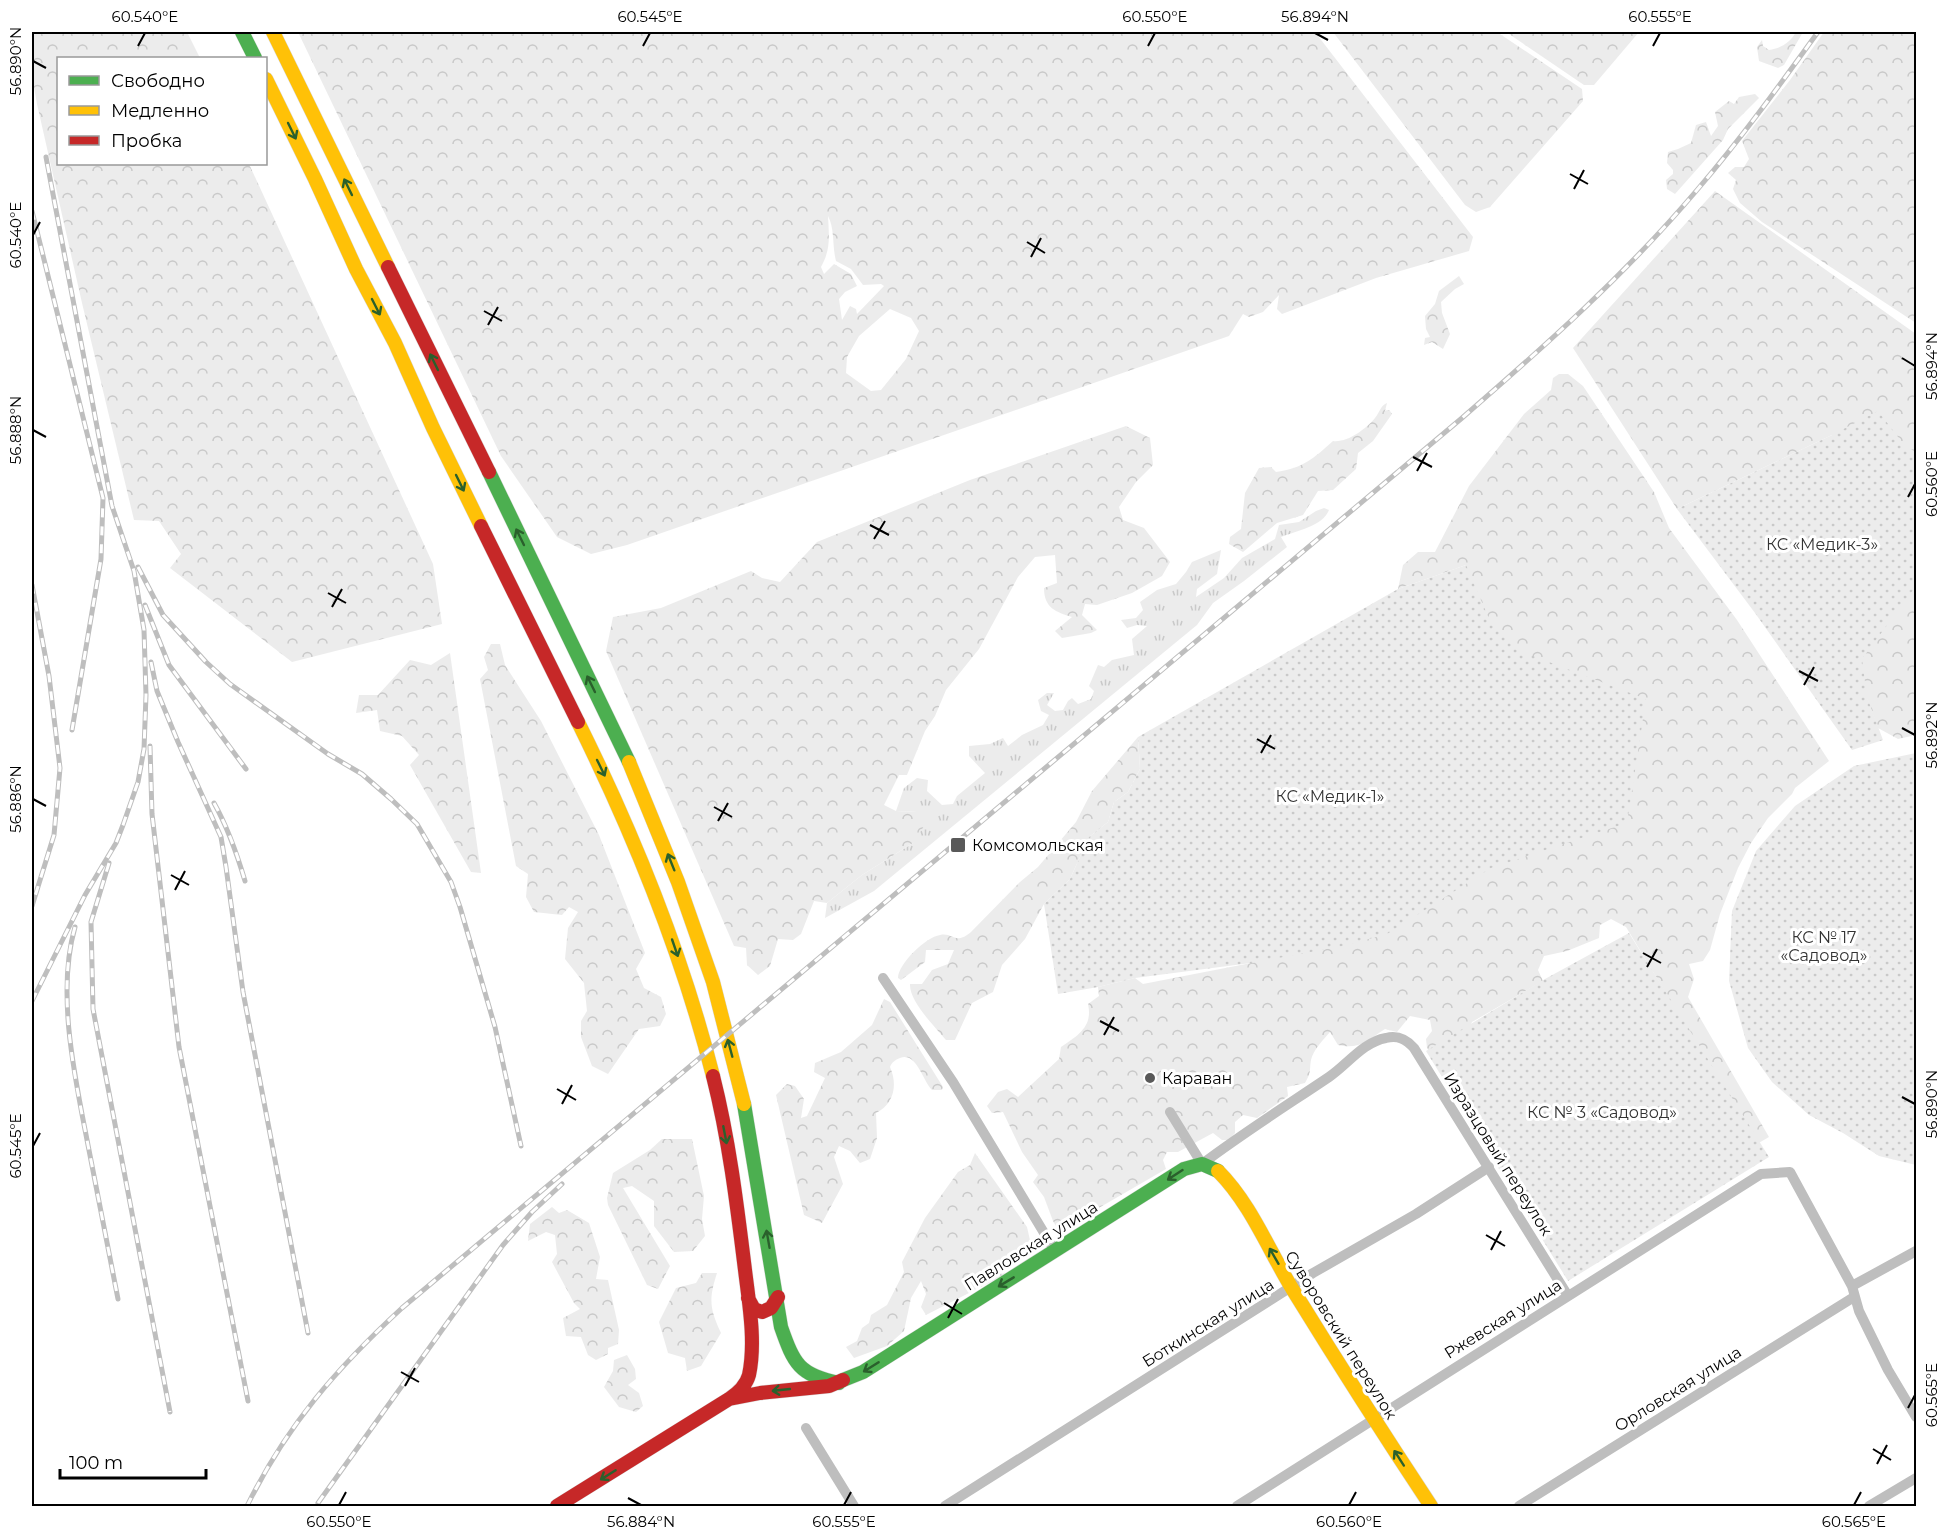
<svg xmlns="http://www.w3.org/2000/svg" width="1948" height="1538" viewBox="0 0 1948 1538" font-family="Montserrat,sans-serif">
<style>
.grass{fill:url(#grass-tufts)}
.forest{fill:url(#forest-crowns);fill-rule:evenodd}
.garden{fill:url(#garden-dots)}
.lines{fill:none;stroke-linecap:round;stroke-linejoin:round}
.fast-casing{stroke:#dbdbdb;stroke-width:15}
.slow-casing{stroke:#dbdbdb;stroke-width:15}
.jam-casing{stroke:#dbdbdb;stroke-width:15}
.street{stroke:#bebebe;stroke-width:10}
.fast{stroke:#4caf50;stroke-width:14}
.slow{stroke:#ffc107;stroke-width:14}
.jam{stroke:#c62828;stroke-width:14}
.rail-casing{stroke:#bebebe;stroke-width:5}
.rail{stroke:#fff;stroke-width:3;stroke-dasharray:9;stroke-linecap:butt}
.oneway{stroke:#2a602c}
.ticks{fill:none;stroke:#000;stroke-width:2}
.poi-dot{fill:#595959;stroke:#fff;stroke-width:2}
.labels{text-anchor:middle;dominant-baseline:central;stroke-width:6;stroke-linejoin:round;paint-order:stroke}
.park-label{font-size:16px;fill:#333;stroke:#fff}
.poi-label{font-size:16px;fill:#000;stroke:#fff;text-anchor:start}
.street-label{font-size:16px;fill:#000;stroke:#fff}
.neatline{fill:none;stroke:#000;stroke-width:2}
.ticks-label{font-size:15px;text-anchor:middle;fill:#000}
</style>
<defs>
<pattern id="grass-tufts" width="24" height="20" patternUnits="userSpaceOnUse" patternTransform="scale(1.5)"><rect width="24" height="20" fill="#ececec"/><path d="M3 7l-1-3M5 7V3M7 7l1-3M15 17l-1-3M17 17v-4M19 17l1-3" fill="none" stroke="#c9c9c9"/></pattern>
<pattern id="forest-crowns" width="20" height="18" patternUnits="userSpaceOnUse" patternTransform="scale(1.5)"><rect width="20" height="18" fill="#ececec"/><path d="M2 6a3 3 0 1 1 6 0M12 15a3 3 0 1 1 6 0" fill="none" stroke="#c9c9c9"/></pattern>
<pattern id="garden-dots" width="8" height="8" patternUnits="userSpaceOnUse" patternTransform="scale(1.5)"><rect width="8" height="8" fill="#ececec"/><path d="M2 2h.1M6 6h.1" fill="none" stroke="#c9c9c9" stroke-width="1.8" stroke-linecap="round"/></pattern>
</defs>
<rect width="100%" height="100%" fill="#fff"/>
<path class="grass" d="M1324,508L1329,510C1323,526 1296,531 1281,537L1287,547L1244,581L1213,603L1197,625L874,891L825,918L827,903L862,875L913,843L917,812L896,811L904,788L917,778L928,780L927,791L942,805L953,804L957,796L985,773L969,756V746L990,744L1003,738L1008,746L1022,735L1043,725L1049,715L1041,711L1038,700L1047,693H1054L1047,705L1055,711L1063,710L1068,701L1072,698L1078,704L1091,699L1094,691L1089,686L1098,665L1104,667L1112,660L1134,655L1132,639L1147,626L1137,625L1127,628L1121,620L1136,618L1143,610L1140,602L1157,590L1176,584L1186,572L1192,562L1221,550L1217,574L1197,589L1196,597L1224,578L1242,558L1275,539L1279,525L1299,522L1316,511Z"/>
<path class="forest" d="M32,32H187L200,58H58V164H249L433,564L442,624L292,662L170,568L181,554L159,521L134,520L82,303L37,104L32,76Z
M298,32H1315L1473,237L1469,251L1376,278L1282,314L1277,309L1279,295L1263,312L1249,317L1243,314L1229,336L627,545L591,554L557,537L501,456ZM828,216C835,229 832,246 836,261L851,269L863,285L881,284L884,286L857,314L856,309L850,306L842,320L839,299L845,292L857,286L851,274L834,264L824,274L821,267C831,249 829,236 828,216ZM890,309L911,318L919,331L906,359L881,390L871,391L846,373L847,357L859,336Z
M1333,32H1497L1582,89L1583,101L1490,207L1476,212L1465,205Z
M1506,32H1639L1594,85H1584Z
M1796,32H1803L1784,65L1778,68L1759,61L1757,47L1762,40L1763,46L1769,50C1781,48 1790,43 1796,32Z
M1824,32H1916V323L1762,222L1740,203L1733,189L1736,180L1728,173L1735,167H1744L1749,159L1742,141L1790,80Z
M1755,94L1759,98L1728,129L1723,140L1675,194L1667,189L1666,180L1673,174V170L1667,163L1668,152L1678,149L1691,143L1696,125L1706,122L1711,136L1718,126L1715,112L1729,101L1734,104L1739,97Z
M1715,191L1916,334V452L1832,435L1677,509L1573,348Z
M1459,276L1464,284L1455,289L1441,302L1442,313L1450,334L1443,349L1432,342L1424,345L1425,338L1430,337L1426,329L1425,316L1435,304L1439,291Z
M1559,374H1568L1583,386L1654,492L1669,528L1737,620L1829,761L1795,788L1792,794L1768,818L1751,843L1738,868L1720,914L1710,950L1703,961L1689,964L1694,979L1688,997L1769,1137L1757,1144L1626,927L1611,919L1600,925L1599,938L1567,951L1544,956L1538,970L1543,981L1472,1022L1447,1080L1427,1048L1426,1039L1432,1031L1430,1020L1410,1016L1397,1032L1385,1029C1368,1040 1359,1050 1338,1045L1330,1032C1324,1039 1313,1050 1311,1060C1309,1072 1312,1071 1305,1083L1287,1087L1288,1096L1257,1118L1243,1115L1235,1122V1133L1229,1140H1222L1213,1133L1178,1152H1167L1163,1160L1166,1169L1059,1231L1053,1221L1044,1197L1033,1182L1038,1175L1022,1152L1003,1112L992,1113L987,1106L998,1092L1007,1089L1018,1097L1059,1059L1061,1047C1079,1035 1093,1026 1088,1004L1099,996L1098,987L1135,978L1143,984L1251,963L1371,927L1466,565L1398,589L1403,565L1418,552H1435L1469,486L1524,414L1551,390L1553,378Z
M1387,403L1385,411L1389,410L1392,414L1373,441L1358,453L1356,469L1333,490L1318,491L1303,515L1277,523L1243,552L1229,544L1230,537L1241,529L1245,493L1259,468L1271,467L1276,472C1303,468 1313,459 1333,441C1347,443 1366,429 1375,418C1380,412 1380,406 1387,403Z
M1126,426L1150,438L1153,465L1136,482L1119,507L1123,520L1144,528L1170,562L1162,576L1132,593L1097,605L1085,604L1082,615L1097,630L1091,633L1062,638L1055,631L1072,617C1056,612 1044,608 1044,588L1057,583L1055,555L1035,557L1018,577L979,649L946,690L935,716L925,731L907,775H899L884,805L896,811L917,812L926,823L913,843L862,875L827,903L814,901L801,934L793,940L778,939L770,966L758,975L747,965L746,948L734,946L606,651L613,617L661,608L751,571L762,578L780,582L817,542L970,480Z
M1916,578V735L1898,739L1878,728L1839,623Z
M491,644H500L505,665L541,721L599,835L645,953L636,969L644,988L661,997L666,1014L660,1026L639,1029L608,1074L592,1066L581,1037V1021L587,1011L584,983L565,959L568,928L578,912L569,907L562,915L534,912L526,897L528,874L516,866L480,679L488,670L484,657Z
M450,653L481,873L471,872L410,765L419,755L402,736L380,731L377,710L356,713L359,695H378L410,660L431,665Z
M1138,737L1140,769L1128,792L1114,802L1108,822L1089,837L1070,879L1044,904L1025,939L1002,965L993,992L972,1003L955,1040H946C935,1027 909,1001 910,984H922L932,970L948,964L954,950H926L925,962L901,980L898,978C898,964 926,937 940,935C954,932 954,946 971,932L1020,882L1038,867L1076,822L1092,791Z
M884,999L890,1002L943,1087L942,1090H932C923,1081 916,1051 900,1058C895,1060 892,1062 890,1067C898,1085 894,1104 876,1113L877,1138L870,1159L860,1163L850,1151L839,1146L834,1157L843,1184L822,1223L804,1215L776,1095L787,1084L795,1086L804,1099L801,1118L807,1116L825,1078L814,1072L815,1063L841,1052L872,1025Z
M662,1139H692L704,1196L702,1219L705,1236L693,1251L674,1252L654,1226V1201L632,1186L623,1188L670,1266L658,1289L647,1285L608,1205L607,1198L613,1173L650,1150Z
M975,1153L1027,1227L1032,1249L1010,1257L1004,1275L926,1315L921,1307L926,1294L921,1281L911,1298L904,1331L887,1346L854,1358L846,1347L857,1341L862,1328L869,1323L871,1315L887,1305L904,1272L902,1262L925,1218L958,1172L970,1165Z
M552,1207L559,1213L567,1210L589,1223L600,1257L596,1279L608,1280L619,1330L618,1344L608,1348V1354L596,1360L588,1355L581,1337L566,1336L563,1318L580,1309L574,1303L552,1262L557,1254L555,1235L546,1232L528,1241L530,1224Z
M702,1273H717C709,1298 709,1308 721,1333L701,1366L687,1371L685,1358L668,1353L659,1322L676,1288L696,1283Z
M627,1355L635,1369L636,1379L628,1385L639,1393L643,1406L636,1412L619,1407L604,1387L613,1371L614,1360Z"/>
<path class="garden" d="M1878,411L1905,446L1916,452V586L1862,659L1867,697L1883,740L1852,750L1755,613L1677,509L1832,435Z
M1466,565L1490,621L1520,651L1646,699L1627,823L1491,868L1387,934L1343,946L1251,963L1135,978L1098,987L1058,994L1044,904L1070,879L1089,837L1108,822L1114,802L1128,792L1140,769L1138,737L1398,589Z
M1916,753V1165L1879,1156L1843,1133L1809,1115L1772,1082L1748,1048L1729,981L1732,911L1756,851L1795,806L1854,766Z
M1629,933L1769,1157L1568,1281L1426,1051L1545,979Z"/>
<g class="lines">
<g class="fast-casing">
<path id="fast" d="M242,32L255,58
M489,472L629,762
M744,1104L781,1327C794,1364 799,1375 839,1383
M843,1380L863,1372L1184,1169L1202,1164L1218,1171"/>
</g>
<g class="slow-casing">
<path id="slow" d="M273,32L388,267
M266,79L315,179L356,269L395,343L433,428L481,526
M578,722C634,835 682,953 713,1076
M629,762L678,882L713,982L744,1104
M1218,1171C1251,1204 1269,1251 1293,1290C1338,1363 1384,1435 1431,1506"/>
</g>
<g class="jam-casing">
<path id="jam" d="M388,267L489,472
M481,526L578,722
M713,1076C729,1139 737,1205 745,1270C749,1303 756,1342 749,1375C746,1386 738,1393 729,1399
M748,1298L754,1309L762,1312L771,1308L778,1297
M557,1506L729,1399L760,1393L829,1386L843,1380"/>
</g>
<path class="street" d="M883,978L953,1082L1055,1251
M1170,1112L1202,1164C1243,1133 1286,1106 1329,1077C1347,1065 1363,1042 1386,1038C1398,1035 1406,1039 1414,1048L1568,1296
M1852,1286L1916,1251
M806,1428L854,1506
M945,1506L1313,1273L1416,1214L1489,1167
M1237,1506L1761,1174L1790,1172L1852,1286L1859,1311L1888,1370L1916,1417
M1519,1506L1854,1297
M1869,1506L1916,1478"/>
<use href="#fast" class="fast"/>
<use href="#slow" class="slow"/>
<use href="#jam" class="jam"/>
<g class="rail-casing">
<path id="rail" d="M32,211L103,498L101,559L72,730
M138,567L163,615L206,662L230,684L328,754L362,774L391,799L417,824L451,882L460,907L495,1027L521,1146
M32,585L49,676L60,768L54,835L32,906
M145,605L169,665L246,769
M151,662L157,691L178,742L221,837L226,867L243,992L308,1333
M150,746L152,814L179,1047L248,1401
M214,803C228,828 237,854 245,881
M109,863L91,922L93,1009L170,1412
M75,927C56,993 75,1078 88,1145C98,1196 108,1248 118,1299
M32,1001L85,895L116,843L123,825L138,782L144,749L146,695L144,630L134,571L112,506L46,157
M318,1503L503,1245L532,1212L562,1184
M247,1506C287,1425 336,1369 402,1308L1462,418C1545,346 1626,274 1697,190C1740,140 1779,86 1818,32"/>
</g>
<use href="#rail" class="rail"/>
</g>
<defs><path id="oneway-shaft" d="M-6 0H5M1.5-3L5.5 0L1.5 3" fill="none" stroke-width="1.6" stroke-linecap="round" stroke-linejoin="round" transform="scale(1.5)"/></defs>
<g class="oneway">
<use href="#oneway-shaft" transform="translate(292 131) rotate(64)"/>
<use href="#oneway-shaft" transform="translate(348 187) rotate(-116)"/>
<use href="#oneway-shaft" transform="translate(376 307) rotate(63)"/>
<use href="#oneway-shaft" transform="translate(434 362) rotate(-116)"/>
<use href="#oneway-shaft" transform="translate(460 483) rotate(64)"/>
<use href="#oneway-shaft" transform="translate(520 537) rotate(-116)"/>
<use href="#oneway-shaft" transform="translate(591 684) rotate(-116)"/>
<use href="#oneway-shaft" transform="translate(601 768) rotate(64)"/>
<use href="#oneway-shaft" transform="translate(671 862) rotate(-112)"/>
<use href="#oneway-shaft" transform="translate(675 948) rotate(71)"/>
<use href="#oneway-shaft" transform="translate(730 1048) rotate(-105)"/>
<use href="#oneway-shaft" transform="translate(725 1135) rotate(79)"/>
<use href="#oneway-shaft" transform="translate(1175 1175) rotate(147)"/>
<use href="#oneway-shaft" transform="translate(768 1239) rotate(-100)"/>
<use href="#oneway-shaft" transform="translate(1274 1256) rotate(-120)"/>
<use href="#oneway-shaft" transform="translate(1006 1282) rotate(149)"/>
<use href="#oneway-shaft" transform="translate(871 1367) rotate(148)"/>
<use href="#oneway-shaft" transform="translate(781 1390) rotate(174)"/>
<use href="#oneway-shaft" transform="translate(1399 1458) rotate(-123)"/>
<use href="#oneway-shaft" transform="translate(608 1475) rotate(148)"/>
</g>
<path class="ticks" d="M1315,33L1328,40M138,46L145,33M643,46L650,33M1148,46L1155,33M1653,46L1660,33M33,61L46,68M1570,174L1588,184M1574,189L1584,170M33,235L40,222M1027,242L1045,253M1031,257L1041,238M484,311L502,321M488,325L498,307M1902,358L1915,366M33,430L46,437M1413,457L1432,467M1417,471L1427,453M1908,497L1915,484M870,525L889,535M874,539L885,521M328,593L346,603M332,607L342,589M1799,671L1818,681M1804,685L1814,667M1902,728L1915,735M1257,739L1275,749M1261,753L1271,735M33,799L46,806M714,807L732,817M718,821L728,803M171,875L189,885M175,890L185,871M1643,953L1661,963M1647,967L1657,949M1100,1021L1119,1031M1104,1035L1114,1017M557,1089L576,1100M1902,1097L1915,1104M562,1104L572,1085M33,1146L40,1133M1486,1235L1505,1246M1491,1250L1501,1231M944,1303L962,1314M948,1318L958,1299M401,1372L419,1382M405,1386L415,1368M1908,1408L1915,1395M1873,1449L1891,1460M1877,1464L1887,1445M628,1498L641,1505M339,1505L346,1492M844,1505L851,1492M1349,1505L1356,1492M1854,1505L1861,1492"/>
<g class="poi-dot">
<rect x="950" y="837" width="16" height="16" rx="3"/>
<circle cx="1150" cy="1078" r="6"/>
</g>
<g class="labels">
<g class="park-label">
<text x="1822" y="544">КС «Медик-3»</text>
<text x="1330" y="796">КС «Медик-1»</text>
<text x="1824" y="937">КС № 17<tspan x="1824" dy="18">«Садовод»</tspan></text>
<text x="1602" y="1112">КС № 3 «Садовод»</text>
</g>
<g class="poi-label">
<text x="972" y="845">Комсомольская</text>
<text x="1162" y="1078">Караван</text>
</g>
<g class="street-label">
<text transform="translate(1498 1154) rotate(58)">Изразцовый переулок</text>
<text transform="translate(1031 1246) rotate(-32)">Павловская улица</text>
<text transform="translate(1503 1319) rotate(-32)">Ржевская улица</text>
<text transform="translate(1208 1323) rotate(-32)">Боткинская улица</text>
<text transform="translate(1341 1335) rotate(58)">Суворовский переулок</text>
<text transform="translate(1678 1389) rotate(-32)">Орловская улица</text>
</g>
</g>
<rect width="1948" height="1538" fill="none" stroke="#ffffff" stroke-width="66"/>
<rect x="57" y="57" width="210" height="108" fill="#ffffff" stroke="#999999" stroke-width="1.5"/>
<rect x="69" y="76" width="30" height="9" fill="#4caf50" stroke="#999999" stroke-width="1.5"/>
<text x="111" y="87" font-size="18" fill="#000000">Свободно</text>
<rect x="69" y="106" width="30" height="9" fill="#ffc107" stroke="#999999" stroke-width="1.5"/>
<text x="111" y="117" font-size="18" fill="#000000">Медленно</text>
<rect x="69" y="136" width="30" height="9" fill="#c62828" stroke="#999999" stroke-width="1.5"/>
<text x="111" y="147" font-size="18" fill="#000000">Пробка</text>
<path d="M60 1469v9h146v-9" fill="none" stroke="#000000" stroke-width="3"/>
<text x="69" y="1469" font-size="18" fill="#000000" stroke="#ffffff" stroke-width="4.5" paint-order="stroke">100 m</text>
<rect x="33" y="33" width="1882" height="1472" class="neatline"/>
<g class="ticks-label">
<text x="145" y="22">60.540°E</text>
<text x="650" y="22">60.545°E</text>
<text x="1155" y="22">60.550°E</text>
<text x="1315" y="22">56.894°N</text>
<text x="1660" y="22">60.555°E</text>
<text transform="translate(16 61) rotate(-90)" y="5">56.890°N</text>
<text transform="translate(16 235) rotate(-90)" y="5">60.540°E</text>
<text transform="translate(1932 366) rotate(-90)" y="5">56.894°N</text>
<text transform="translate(16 430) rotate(-90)" y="5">56.888°N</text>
<text transform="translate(1932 484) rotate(-90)" y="5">60.560°E</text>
<text transform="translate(1932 735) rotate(-90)" y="5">56.892°N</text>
<text transform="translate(16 799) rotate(-90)" y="5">56.886°N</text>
<text transform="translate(1932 1104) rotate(-90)" y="5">56.890°N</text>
<text transform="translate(16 1146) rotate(-90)" y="5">60.545°E</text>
<text transform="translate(1932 1395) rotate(-90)" y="5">60.565°E</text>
<text x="339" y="1527">60.550°E</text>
<text x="641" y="1527">56.884°N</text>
<text x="844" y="1527">60.555°E</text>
<text x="1349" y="1527">60.560°E</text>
<text x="1854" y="1527">60.565°E</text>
</g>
</svg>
